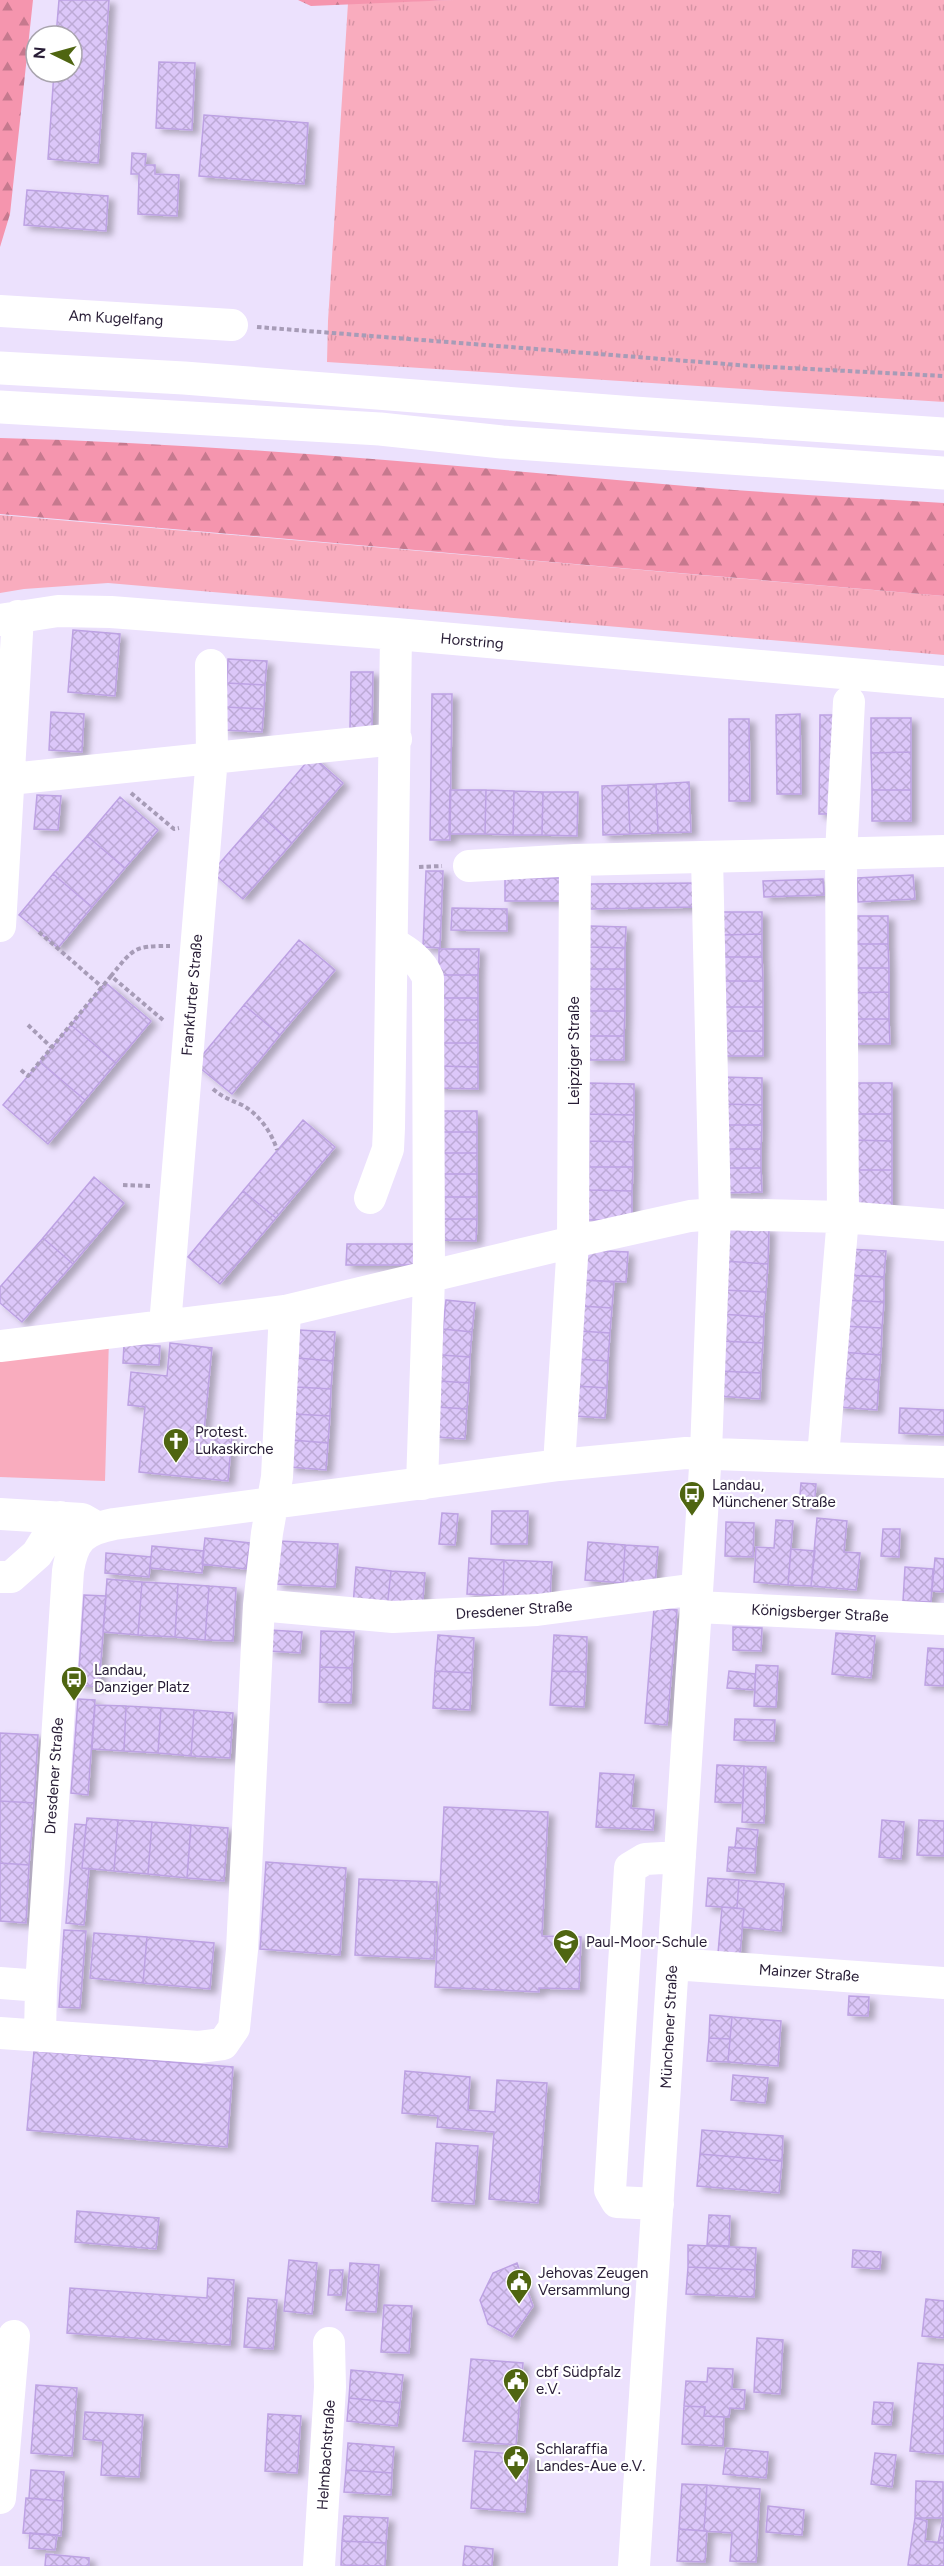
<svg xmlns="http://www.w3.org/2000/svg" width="944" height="2566" viewBox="0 0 944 2566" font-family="Figtree,sans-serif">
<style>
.grass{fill:url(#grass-tufts)}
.forest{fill:url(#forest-firs)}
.green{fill:#f9acbe}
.building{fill:url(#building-cross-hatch);stroke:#bda2e3;stroke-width:1.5;filter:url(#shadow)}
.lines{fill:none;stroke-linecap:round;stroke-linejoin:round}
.path{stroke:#a79cb7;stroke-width:4;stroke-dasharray:4.5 3;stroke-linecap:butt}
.minor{stroke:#fff;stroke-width:32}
.highway{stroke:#fff;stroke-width:33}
.labels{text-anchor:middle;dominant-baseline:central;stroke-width:4.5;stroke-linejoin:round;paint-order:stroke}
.street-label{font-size:15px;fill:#271c35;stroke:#fff}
.poi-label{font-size:15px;fill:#271c35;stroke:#fff;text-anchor:start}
</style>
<defs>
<pattern id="grass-tufts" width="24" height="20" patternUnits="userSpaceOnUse" patternTransform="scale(1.5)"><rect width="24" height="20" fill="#f9acbe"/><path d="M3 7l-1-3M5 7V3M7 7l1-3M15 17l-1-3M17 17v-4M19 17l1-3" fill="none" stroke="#d593a4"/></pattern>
<pattern id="forest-firs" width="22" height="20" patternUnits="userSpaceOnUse" patternTransform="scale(1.5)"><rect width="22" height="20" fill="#f595ae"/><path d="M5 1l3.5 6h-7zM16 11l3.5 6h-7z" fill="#c6798e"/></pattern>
<pattern id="building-cross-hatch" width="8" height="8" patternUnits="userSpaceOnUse" patternTransform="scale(1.5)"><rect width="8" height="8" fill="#dcc7f9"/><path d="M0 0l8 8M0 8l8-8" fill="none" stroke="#bdaad6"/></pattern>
<filter id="shadow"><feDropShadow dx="6" dy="4" stdDeviation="3" flood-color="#0004"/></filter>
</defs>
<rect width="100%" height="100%" fill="#ece1fd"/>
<path class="grass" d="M453,0H944V402L327,362L328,321L348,3Z
M0,515L944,596V655L108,583L24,589L0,593Z"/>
<path class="forest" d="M0,0H33L10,214L0,247Z
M298,0H453L311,6Z
M0,438C233,444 465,467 697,487C779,494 862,498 944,503V596L0,514Z"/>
<path class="green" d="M109,1338L105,1481L0,1477V1354Z"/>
<path class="building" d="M59,0H109L98,163L48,159L54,72H72V36H56Z
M159,62L195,63L192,130L156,128Z
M204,115L308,123L304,184L199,176Z
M132,153L146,154L145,165H155V174L179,175L177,216L138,214L139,174H131Z
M27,190L108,196L106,231L24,225Z
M73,630L120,634L115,696L68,692Z
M228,659L267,661L265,685L227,683Z
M351,672H373L372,728H350Z
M227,683L265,685L264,709L225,707Z
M432,694H452L450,840H430Z
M225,707L264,709L262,732L224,730Z
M51,712L84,714L82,752L49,750Z
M800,714L801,794H777L776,715Z
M820,715H839L838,814H819Z
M871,718H911V752L871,753Z
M729,719H749L750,801H729Z
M911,752V790H872L871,753Z
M312,756L343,783L292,843L261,816Z
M689,782L691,832L658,833L656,784Z
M656,784L658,833L630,834L628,785Z
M628,785L630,834L603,835L602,786Z
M450,790H486L485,834H449Z
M486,790L514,791L513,835L485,834Z
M872,790H911V821H872Z
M514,791L543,792L542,835H513Z
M543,792H578L577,836L542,835Z
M37,795L61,796L58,830L34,829Z
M120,797L158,830L125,868L87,836Z
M261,816L292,843L243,899L212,872Z
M87,836L125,868L92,907L53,874Z
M426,871H443L440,948L423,947Z
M53,874L92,907L58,948L19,915Z
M913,875L915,899L858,902L857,878Z
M505,878H562L561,901H505Z
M823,879L824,895L764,897L763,881Z
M697,883V907L590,909V884Z
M452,908L507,909V931L451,930Z
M721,912H762V934L721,935Z
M850,916H888V944H850Z
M590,926L626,927L625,948L589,947Z
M762,934V957H721V935Z
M299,940L335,970L280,1035L244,1005Z
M850,944H888L889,968H851Z
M589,947L625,948V969H589Z
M439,949H479L478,975H439Z
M721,957H762L763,981H721Z
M851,968H889V992L851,993Z
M589,969H625V989H588Z
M439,975H478V998H438Z
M721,981H763V1007H721Z
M106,983L151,1021L116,1063L71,1025Z
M588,989H625V1011H588Z
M889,992V1019H851V993Z
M438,998H478V1020H438Z
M244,1005L280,1035L232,1094L195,1064Z
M721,1007H763V1031H721Z
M588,1011H625L624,1036H588Z
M851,1019H889L890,1044H850Z
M438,1020H478V1043H438Z
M71,1025L116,1063L85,1100L40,1062Z
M721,1031H763V1056H721Z
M588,1036H624V1060H588Z
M438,1043H478V1067L437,1066Z
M40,1062L85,1100L48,1144L3,1105Z
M437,1066L478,1067V1089L437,1088Z
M722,1077L762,1078V1105L722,1104Z
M589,1083L634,1084V1115L589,1114Z
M851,1083H892V1114H851Z
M722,1104L762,1105V1125H722Z
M442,1111H477V1132H441Z
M589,1114L634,1115L633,1142L589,1141Z
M851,1114H892V1141L850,1140Z
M303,1120L335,1147L276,1218L243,1191Z
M722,1125H762L761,1149H722Z
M441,1132H477V1153H441Z
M850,1140L892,1141V1170H851Z
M589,1141L633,1142V1167H589Z
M722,1149H761V1168H722Z
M441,1153H477V1174H440Z
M589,1167H633L632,1191L588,1190Z
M722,1168H761L762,1192L722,1193Z
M851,1170H892V1206H850Z
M440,1174H477V1197H440Z
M94,1177L124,1203L73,1264L43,1238Z
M588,1190L632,1191V1220H587Z
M243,1191L276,1218L220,1284L188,1257Z
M440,1197H477V1219H440Z
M440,1219H477L476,1241L439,1240Z
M726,1226L769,1229L768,1264L724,1261Z
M43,1238L73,1264L22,1322L0,1303V1287Z
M347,1244H419V1265H346Z
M847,1249L886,1251L884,1277L846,1275Z
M584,1250L628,1252L626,1282L583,1280Z
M724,1261L768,1264L766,1292L723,1290Z
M846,1275L884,1277V1302L844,1300Z
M583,1280L614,1282L612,1308L581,1306Z
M723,1290L766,1292L764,1317L721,1314Z
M446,1300L475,1303L472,1332L443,1329Z
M844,1300L884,1302L882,1328L842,1326Z
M581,1306L612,1308L610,1333L579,1331Z
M721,1314L764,1317L763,1343L720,1341Z
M842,1326L882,1328L881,1355L840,1352Z
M443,1329L472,1332L470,1357L441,1355Z
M299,1330L335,1332L333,1361L297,1358Z
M579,1331L610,1333L608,1361L577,1359Z
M720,1341L763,1343L761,1373L719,1371Z
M170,1343L212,1348L204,1432L232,1435L228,1481L139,1472L145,1407L128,1405L131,1372L167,1376Z
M124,1344L160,1346L159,1365L123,1363Z
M840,1352L881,1355L879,1380L838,1378Z
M441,1355L470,1357L469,1383L439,1381Z
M297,1358L333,1361L331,1389L296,1387Z
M577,1359L608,1361L607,1388L576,1386Z
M719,1371L761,1373L760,1399L717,1396Z
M838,1378L879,1380L877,1410L837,1407Z
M439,1381L469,1383L467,1409L437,1407Z
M576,1386L607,1388L605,1418L574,1416Z
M296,1387L331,1389L330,1416L294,1414Z
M437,1407L467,1409L465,1439L435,1437Z
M900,1408L944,1410V1435L899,1433Z
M294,1414L330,1416L328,1443L292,1440Z
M292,1440L328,1443L326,1470L289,1467Z
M801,1483L816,1484L814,1509L799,1507Z
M492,1511H528L527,1544H491Z
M442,1513L458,1514L455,1545L439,1544Z
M817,1518L847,1521L844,1552L860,1553L856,1590L811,1586Z
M776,1520L793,1521L788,1585L754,1582L756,1547L774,1548Z
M726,1522L754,1523L753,1557L725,1556Z
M883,1529H900L899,1557L881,1556Z
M205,1538L250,1543L246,1569L202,1564Z
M279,1541L338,1544L335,1587L277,1584Z
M588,1542L625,1545L623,1583L585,1580Z
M625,1545L658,1547L655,1586L623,1583Z
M152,1546L204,1551L202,1573L150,1568Z
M791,1549L815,1551L811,1586L788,1585Z
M106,1553L151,1557L149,1577L105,1573Z
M469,1558L504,1560L503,1596L467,1594Z
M935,1558L944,1559V1592L932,1591Z
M504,1560L552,1562L550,1598L503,1596Z
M356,1567L391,1571L387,1608L353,1606Z
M905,1567L933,1569L931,1602L903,1601Z
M391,1571L425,1573L422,1611L387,1608Z
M107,1579L142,1582L138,1635L103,1632Z
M142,1582L178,1584L175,1637L138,1635Z
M178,1584L209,1586L205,1640L175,1637Z
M209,1586L236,1588L233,1641L205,1640Z
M84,1595L106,1596L99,1687L78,1685Z
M654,1608L677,1610L667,1725L645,1723Z
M733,1627L762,1628L761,1651L733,1650Z
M270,1630L302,1632L300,1653L269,1651Z
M321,1631L354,1632L352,1668L320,1667Z
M836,1633L875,1636L871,1678L832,1674Z
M438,1635L474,1638L472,1673L435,1671Z
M554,1635L587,1637L586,1672L552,1671Z
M928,1648L944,1649V1686L925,1685Z
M756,1665L778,1666L776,1707L754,1706Z
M320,1667L352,1668L351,1703L319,1702Z
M435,1671L472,1673L470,1710L433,1708Z
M552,1671L586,1672L584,1707L550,1705Z
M729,1671L755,1674V1690L727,1688Z
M78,1699L95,1700L88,1795L71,1793Z
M95,1705L126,1706L124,1751L92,1749Z
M126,1706L161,1708L158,1753L124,1751Z
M161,1708L194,1710L191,1756L158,1753Z
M194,1710L233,1713L230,1758L191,1756Z
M735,1719L775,1720L774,1741L734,1740Z
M0,1733L38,1735L34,1803L0,1801Z
M717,1765L744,1766L743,1803L715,1802Z
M744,1766L766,1767L764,1823L742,1822Z
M600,1773L634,1775L631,1808L654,1810L653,1830L596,1827Z
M0,1801L34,1803L29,1865L0,1863Z
M444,1807L548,1812L542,1936L581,1937L579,1989L539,1988V1992L435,1987Z
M87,1818L118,1820L114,1871L82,1868Z
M118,1820L152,1822L148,1874L114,1871Z
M882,1820L904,1822L901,1859L879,1857Z
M919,1820L944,1821V1856L917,1855Z
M152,1822L191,1825L187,1878L148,1874Z
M75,1824L86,1825L82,1868L89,1869L84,1925L66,1923Z
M191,1825L228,1828L224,1881L187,1878Z
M737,1828L758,1830L756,1849L735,1848Z
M729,1847L756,1849L755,1873L727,1871Z
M266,1862L346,1868L340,1955L260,1949Z
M0,1863L29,1865L26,1923L0,1921Z
M708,1878L739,1880L737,1908L706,1906Z
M359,1879L437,1882L434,1959L355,1955Z
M739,1880L784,1884L781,1931L742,1927L744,1909L737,1908Z
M722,1907L744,1909L740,1955L718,1953Z
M64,1930L86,1931L80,2008L59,2007Z
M94,1933L147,1937L143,1983L90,1978Z
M147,1937L214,1943L210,1989L143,1983Z
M849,1996L869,1997L868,2016L848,2015Z
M710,2015L732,2017L730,2039L709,2038Z
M732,2017L781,2021L778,2066L728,2062Z
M709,2038L730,2039L728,2062L707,2061Z
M34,2051L233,2067L227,2147L27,2130Z
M405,2071L470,2077L468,2110L495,2112L497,2080L547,2083L538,2203L489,2199L494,2132L437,2127L438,2116L402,2113Z
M733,2075L768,2078L765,2103L731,2100Z
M702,2130L783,2136L782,2161L700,2154Z
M436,2143L478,2146L474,2204L432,2201Z
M700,2154L782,2161L779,2193L697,2186Z
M77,2211L159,2218L156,2249L75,2242Z
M709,2215L730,2216L729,2246L707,2245Z
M688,2245L756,2248L755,2270L688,2267Z
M853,2250L881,2252L880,2269L852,2267Z
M289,2260L317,2263L312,2314L284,2311Z
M350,2263L379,2265L376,2312L346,2310Z
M517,2263L533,2306L512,2337L488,2324L480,2300L493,2273Z
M688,2267L755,2270L754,2297L686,2294Z
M330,2270H343L341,2295H328Z
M208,2278L234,2280L230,2345L67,2333L70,2288L207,2298Z
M248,2298L277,2300L273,2349L244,2347Z
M926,2299L944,2301V2338L922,2336Z
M384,2305L412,2306L409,2353L381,2352Z
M757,2338L783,2340L780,2394L754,2392Z
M471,2359L523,2363L516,2445L463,2441Z
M918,2363L944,2365V2454L910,2451Z
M708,2368L733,2369L732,2389L745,2390L744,2409L730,2408L729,2417H724L704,2416L705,2407L684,2406L686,2381L707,2382Z
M351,2370L403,2375L400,2403L349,2398Z
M36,2385L77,2388L72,2456L31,2453Z
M349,2398L400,2403L397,2426L347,2421Z
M874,2402L893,2403L891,2425L872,2424Z
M684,2406L705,2407L704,2416L724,2417L723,2446L682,2444Z
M85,2412L143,2415L139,2477L101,2475L103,2441L83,2439Z
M268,2414L301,2416L297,2473L265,2471Z
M348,2443L394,2447L392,2473L346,2470Z
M726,2448L768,2452L766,2478L723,2474Z
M475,2451L529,2455L525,2512L471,2508Z
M875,2453L896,2455L892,2487L871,2484Z
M31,2470L64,2472L62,2501L29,2498Z
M346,2470L392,2473L391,2495L344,2492Z
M916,2481L943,2482V2518H915Z
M682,2484L707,2485L704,2531L679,2529Z
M707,2485L760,2489L756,2562L730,2561L732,2533L704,2531Z
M26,2498L63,2501L61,2536L23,2533Z
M768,2506L804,2510L802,2535L766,2532Z
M344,2516L388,2518L386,2543L342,2541Z
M915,2518L927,2521L925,2541L944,2543V2566L908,2565Z
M943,2518H944V2543H938Z
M679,2529L707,2531L705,2562L677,2561Z
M30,2533L57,2535L55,2550L29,2548Z
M342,2541L386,2543L385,2566L341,2565Z
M465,2546L493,2549L492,2566H463Z
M46,2554L89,2558V2566H45Z"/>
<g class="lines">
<path class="path" d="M257,327L751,366L944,376
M131,793L174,829L179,828
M419,867L442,866
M39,932L102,987
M163,1020L111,976C134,948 133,946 170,946
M28,1025L51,1047
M21,1070L28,1076L111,976
M213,1089C222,1097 231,1100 242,1105C259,1114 272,1133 277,1150
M123,1185L151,1186"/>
<path class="minor" d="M0,311L232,325
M0,620L58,611L111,612L396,634L944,682
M0,780L396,739
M469,866L575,860L944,851
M0,926L18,616
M392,943C408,952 421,961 428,978L429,1278L422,1484
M370,1198L388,1149L389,1128L396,634
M165,1325L212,757L211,665
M0,1346L285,1311L573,1242L690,1216L715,1214L843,1217L944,1225
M823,1457L843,1217L841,853L849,702
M559,1465L573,1242L575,860
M0,1514L82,1519L96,1527
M0,1577H11L37,1554L60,1517
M259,1605L393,1617L537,1610L697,1589
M697,1607L944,1619
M673,1964L944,1983
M0,1983L41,1986
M0,2033L199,2047L223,2044L234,2028L242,1950L259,1605L267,1533L277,1477L285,1311
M40,2036L41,1986L68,1571C73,1539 83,1530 114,1524L559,1465L686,1453L944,1462
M658,2204L617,2202L610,2190L630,1868L645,1859L680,1857
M0,2498L14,2336
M319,2566L330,2387L329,2343
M634,2566L706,1452L715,1214L707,857"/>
<path class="highway" d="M0,368L184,378L634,413L944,434
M0,407L380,429L502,442L944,473"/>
</g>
<defs>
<g id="church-pin" transform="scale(1.35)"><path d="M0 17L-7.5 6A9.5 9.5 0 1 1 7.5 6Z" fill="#4f6511" stroke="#fff"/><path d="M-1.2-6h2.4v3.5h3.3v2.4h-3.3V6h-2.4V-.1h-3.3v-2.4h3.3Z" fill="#fff"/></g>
<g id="bus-pin" transform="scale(1.35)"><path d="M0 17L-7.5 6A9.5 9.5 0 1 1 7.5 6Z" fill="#4f6511" stroke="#fff"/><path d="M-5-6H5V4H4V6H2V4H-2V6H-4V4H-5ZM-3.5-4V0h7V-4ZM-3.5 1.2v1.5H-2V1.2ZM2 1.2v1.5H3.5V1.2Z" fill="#fff"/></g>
<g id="school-pin" transform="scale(1.35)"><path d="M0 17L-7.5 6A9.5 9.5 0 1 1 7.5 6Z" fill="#4f6511" stroke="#fff"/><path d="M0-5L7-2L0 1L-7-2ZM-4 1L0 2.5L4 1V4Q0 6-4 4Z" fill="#fff"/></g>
<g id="civic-pin" transform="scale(1.35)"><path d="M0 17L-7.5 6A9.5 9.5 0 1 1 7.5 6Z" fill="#4f6511" stroke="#fff"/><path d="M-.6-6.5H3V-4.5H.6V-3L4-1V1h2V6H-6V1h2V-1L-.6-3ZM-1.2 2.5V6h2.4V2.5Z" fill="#fff"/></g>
</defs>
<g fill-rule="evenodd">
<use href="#church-pin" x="176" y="1441"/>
<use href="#bus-pin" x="692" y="1494"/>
<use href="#bus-pin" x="74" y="1679"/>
<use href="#school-pin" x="566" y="1942"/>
<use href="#civic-pin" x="519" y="2282"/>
<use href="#civic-pin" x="516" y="2381"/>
<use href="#civic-pin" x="516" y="2458"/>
</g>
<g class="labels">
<g class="street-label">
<text transform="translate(116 318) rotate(3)">Am Kugelfang</text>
<text transform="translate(472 641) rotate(5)">Horstring</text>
<text transform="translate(192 995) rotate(-85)">Frankfurter Straße</text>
<text transform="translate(574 1051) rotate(-90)">Leipziger Straße</text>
<text transform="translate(514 1610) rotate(-4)">Dresdener Straße</text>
<text transform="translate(820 1613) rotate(3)">Königsberger Straße</text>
<text transform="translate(54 1776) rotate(-86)">Dresdener Straße</text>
<text transform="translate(809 1973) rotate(4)">Mainzer Straße</text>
<text transform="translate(669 2027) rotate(-87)">Münchener Straße</text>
<text transform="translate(326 2455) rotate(-86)">Helmbachstraße</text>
</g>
<g class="poi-label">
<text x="195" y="1432">Protest.<tspan x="195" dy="17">Lukaskirche</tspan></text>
<text x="712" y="1485">Landau,<tspan x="712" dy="17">Münchener Straße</tspan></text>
<text x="94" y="1670">Landau,<tspan x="94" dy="17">Danziger Platz</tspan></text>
<text x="586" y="1942">Paul-Moor-Schule</text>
<text x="538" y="2273">Jehovas Zeugen<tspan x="538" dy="17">Versammlung</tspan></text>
<text x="536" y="2372">cbf Südpfalz<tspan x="536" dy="17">e.V.</tspan></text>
<text x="536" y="2449">Schlaraffia<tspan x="536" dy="17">Landes-Aue e.V.</tspan></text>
</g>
</g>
<g transform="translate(54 54) rotate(275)"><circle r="28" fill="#ffffff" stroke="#a9a4ae" stroke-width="1.5"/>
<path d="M0-4.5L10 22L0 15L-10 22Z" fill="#4f6511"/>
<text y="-9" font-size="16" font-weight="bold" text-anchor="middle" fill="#271c35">N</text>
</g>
</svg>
